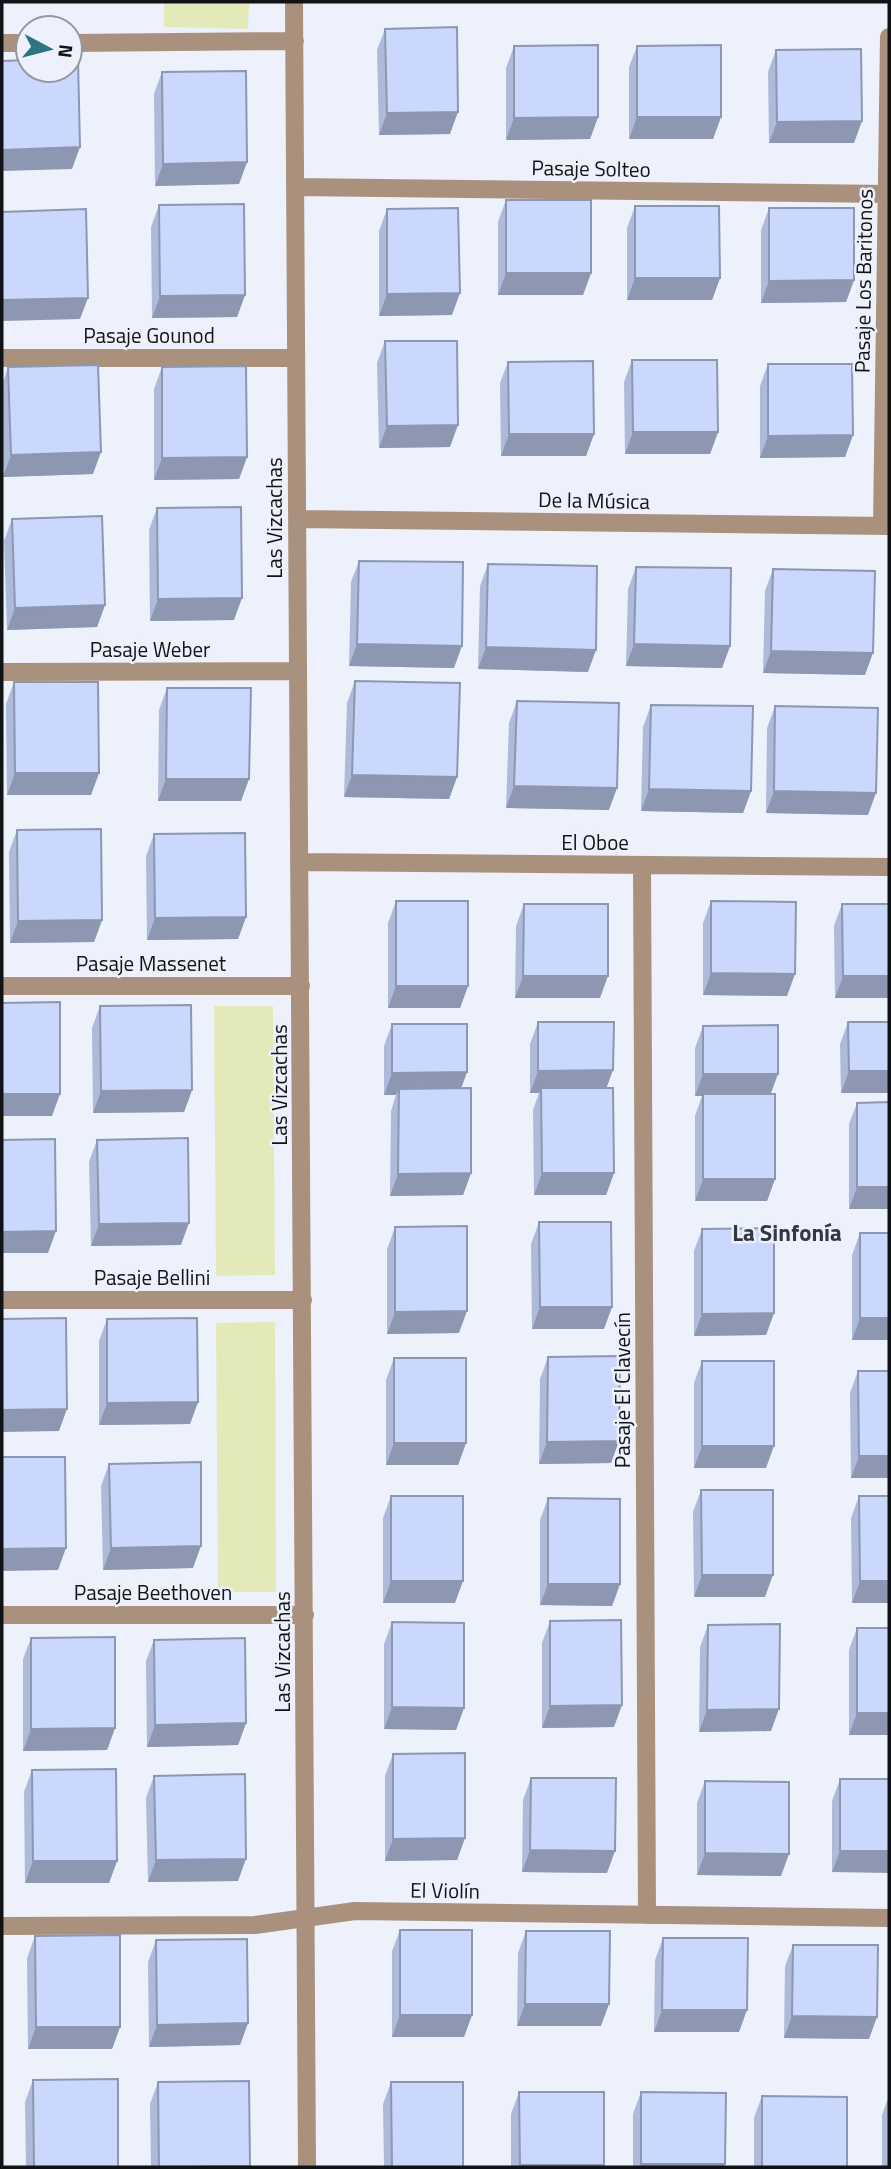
<svg xmlns="http://www.w3.org/2000/svg" width="891" height="2169" viewBox="0 0 891 2169" font-family="'Titillium Web',sans-serif">
<style>
.green{fill:#e4e9b9}
.lines{fill:none;stroke-linecap:round;stroke-linejoin:round}
.minor{stroke:#a9917d;stroke-width:18}
.wall{fill:#aebada}
.shaded-wall{fill:#8d97b1}
.building{fill:#cad8fd;stroke:#8d97b1;stroke-width:2}
.labels{text-anchor:middle;dominant-baseline:central;stroke-width:5;stroke-linejoin:round;paint-order:stroke}
.street-label{font-size:21px;fill:#121317;stroke:#ecf1fc}
.neighbourhood-label{font-size:23px;font-weight:bold;fill:#343840;stroke:#ecf1fc}
</style>
<rect width="100%" height="100%" fill="#ecf1fc"/>
<path class="green" d="M164,2H249L248,29L164,27Z
M214,1006H273L275,1275L216,1276Z
M275,1322L276,1592H218L216,1323Z"/>
<g class="lines">
<path class="minor" d="M294,2L307,2167
M2,43H28
M70,43L295,41
M295,187L887,194
M2,358H296
M297,519L889,526
M882,526L889,37
M2,672L298,671
M299,862L889,867
M642,865L647,1915
M2,986H301
M2,1300H303
M2,1615H305
M2,1926L255,1925L355,1911L889,1918"/>
</g>
<path class="wall" d="M385,29L450,134L379,135L377,50Z
M514,46L598,117L590,139L506,140V68Z
M637,46L721,117L713,139H629V67Z
M776,50L854,143H769L768,72Z
M162,72L247,162L239,184L155,186L154,94Z
M506,200L591,273L583,295H498V222Z
M159,205L245,295L237,317L152,318L151,227Z
M635,206L720,278L712,300H627V228Z
M769,208L854,280L846,302L761,303V230Z
M387,209L452,315L379,316V231Z
M385,341L450,447L379,448L377,363Z
M632,360L718,432L710,454H625L624,382Z
M508,362L594,434L586,456H501L500,383Z
M768,364L853,435L845,457L760,458V386Z
M8,367L93,474L3,477L2,385Z
M162,367L247,457L239,479L154,480V389Z
M157,508L234,620L150,621L149,530Z
M12,519L105,605L97,627L7,630L4,541Z
M359,561L454,668L349,666L351,582Z
M488,564L588,672L478,669L480,586Z
M636,567L730,646L722,668L626,666L628,589Z
M773,569L865,675L763,673L765,591Z
M355,681L457,777L449,799L344,797L347,703Z
M14,682L99,773L91,795H7L6,704Z
M167,688L249,779L241,801H158L159,710Z
M517,701L609,810L506,808L509,723Z
M651,705L751,791L743,813L641,811L643,727Z
M775,706L868,815L766,813L767,728Z
M17,830L102,920L94,942L10,943L9,852Z
M154,834L246,917L238,939L147,940L146,856Z
M396,901L468,986L460,1008H388V923Z
M711,901L787,996L703,995V923Z
M524,904L600,998H515L516,926Z
M842,904H889V998H835L834,926Z
M100,1006L192,1090L184,1112L93,1113L92,1028Z
M538,1022L607,1088L614,1173L606,1195H534L533,1110L539,1093H530V1044Z
M848,1022H889L841,1093L840,1044Z
M392,1024L467,1072L461,1088L471,1173L463,1195L390,1196L391,1111L396,1095H384V1046Z
M703,1026L771,1094L775,1179L767,1201H695V1116L702,1096H695V1048Z
M889,1102V1209H849V1124L857,1103Z
M97,1140L181,1245L91,1246L89,1162Z
M539,1222L604,1329H532L531,1244Z
M395,1227L459,1333L387,1334V1249Z
M702,1229L774,1313L766,1335L694,1336V1251Z
M860,1233H889V1340H852V1255Z
M107,1319L198,1402L190,1424L99,1425V1341Z
M548,1357L619,1441L611,1463L539,1464L540,1379Z
M394,1358L466,1443L458,1465H386V1380Z
M702,1361L766,1468H694V1383Z
M858,1371H889V1478H851L850,1393Z
M109,1464L193,1568L103,1570L101,1486Z
M701,1490L765,1597H694L693,1512Z
M391,1496L455,1603H383V1518Z
M859,1496H889V1603H852L851,1518Z
M548,1498L620,1584L612,1606L540,1605V1520Z
M550,1621L614,1727L542,1728V1643Z
M392,1622L464,1708L456,1730L384,1729V1644Z
M708,1625L771,1731L699,1732L700,1647Z
M857,1628H889V1735H849V1650Z
M31,1638L115,1728L107,1750L23,1751V1659Z
M154,1640L246,1723L238,1745L147,1747L146,1661Z
M393,1754L465,1838L457,1860L385,1861V1776Z
M32,1770L117,1861L109,1883H25L24,1792Z
M154,1776L238,1881L148,1882L146,1798Z
M531,1778L607,1873L522,1872L523,1800Z
M840,1779H889L832,1872V1801Z
M705,1781L781,1876L697,1875V1803Z
M400,1930L472,2015L464,2037H392V1951Z
M526,1931L601,2026H517L518,1953Z
M35,1936L120,2027L112,2049H28L27,1958Z
M663,1938L739,2032H654L655,1960Z
M156,1940L248,2023L240,2045L149,2047L148,1962Z
M793,1945L869,2039L784,2038L785,1966Z
M33,2080L118,2167H26L25,2102Z
M158,2082L250,2166L249,2167H151L150,2104Z
M391,2082L463,2167H384L383,2104Z
M519,2092L603,2167H511V2114Z
M641,2092L725,2164L724,2167H633V2114Z
M889,2095V2167H882V2115Z
M762,2096L847,2167H754V2118Z"/>
<path class="shaded-wall" d="M458,112L450,134L379,135L387,113Z
M598,117L590,139L506,140L514,118Z
M637,117H721L713,139H629Z
M862,121L854,143H769L777,122Z
M80,147L72,169L2,171V150Z
M247,162L239,184L155,186L163,164Z
M506,273H591L583,295H498Z
M635,278H720L712,300H627Z
M854,280L846,302L761,303L769,281Z
M460,293L452,315L379,316L387,294Z
M245,295L237,317L152,318L160,296Z
M88,298L80,319L2,321V300Z
M458,425L450,447L379,448L387,426Z
M633,432H718L710,454H625Z
M509,434H594L586,456H501Z
M853,435L845,457L760,458L768,436Z
M101,452L93,474L3,477L11,455Z
M247,457L239,479L154,480L162,458Z
M242,598L234,620L150,621L158,599Z
M105,605L97,627L7,630L15,608Z
M357,644L462,646L454,668L349,666Z
M634,644L730,646L722,668L626,666Z
M486,647L596,650L588,672L478,669Z
M771,651L873,653L865,675L763,673Z
M15,773H99L91,795H7Z
M352,775L457,777L449,799L344,797Z
M166,779H249L241,801H158Z
M514,786L617,788L609,810L506,808Z
M649,789L751,791L743,813L641,811Z
M774,791L876,793L868,815L766,813Z
M246,917L238,939L147,940L155,918Z
M102,920L94,942L10,943L18,921Z
M711,973L795,974L787,996L703,995Z
M523,976H608L600,998H515Z
M843,976H889V998H835Z
M396,986H468L460,1008H388Z
M613,1070L605,1092L541,1088L539,1093H530L538,1071Z
M849,1071H889V1093H841Z
M467,1072L459,1094L399,1089L396,1095H384L392,1073Z
M703,1074H778L770,1096L703,1094L702,1096H695Z
M192,1090L184,1112L93,1113L101,1091Z
M2,1094H60L52,1116H2Z
M471,1173L463,1195L390,1196L398,1174Z
M542,1173H614L606,1195H534Z
M703,1179H775L767,1201H695Z
M857,1187H889V1209H849Z
M189,1223L181,1245L91,1246L99,1224Z
M56,1231L48,1253H2V1232Z
M540,1307H612L604,1329H532Z
M467,1311L459,1333L387,1334L395,1312Z
M774,1313L766,1335L694,1336L702,1314Z
M860,1318H889V1340H852Z
M198,1402L190,1424L99,1425L107,1403Z
M67,1409L59,1431L2,1432V1410Z
M619,1441L611,1463L539,1464L547,1442Z
M394,1443H466L458,1465H386Z
M702,1446H774L766,1468H694Z
M859,1456H889V1478H851Z
M201,1546L193,1568L103,1570L111,1548Z
M66,1548L58,1570L2,1571V1549Z
M702,1575H773L765,1597H694Z
M391,1581H463L455,1603H383Z
M860,1581H889V1603H852Z
M548,1584H620L612,1606L540,1605Z
M622,1705L614,1727L542,1728L550,1706Z
M392,1707L464,1708L456,1730L384,1729Z
M779,1709L771,1731L699,1732L707,1710Z
M857,1713H889V1735H849Z
M246,1723L238,1745L147,1747L155,1725Z
M115,1728L107,1750L23,1751L31,1729Z
M465,1838L457,1860L385,1861L393,1839Z
M530,1850L615,1851L607,1873L522,1872Z
M840,1851H889V1873L832,1872Z
M705,1853L789,1854L781,1876L697,1875Z
M246,1859L238,1881L148,1882L156,1860Z
M33,1861H117L109,1883H25Z
M525,2004H609L601,2026H517Z
M662,2010H747L739,2032H654Z
M400,2015H472L464,2037H392Z
M792,2016L877,2017L869,2039L784,2038Z
M248,2023L240,2045L149,2047L157,2025Z
M36,2027H120L112,2049H28Z
M641,2164H725L724,2167H639Z
M520,2165H604L603,2167H519Z
M250,2166L249,2167H159Z"/>
<path class="building" d="M457,27L458,112L387,113L385,29Z
M598,45V117L514,118V46Z
M721,45V117H637V46Z
M861,49L862,121L777,122L776,50Z
M70,59H78L80,147L2,150V61L28,60V70H70Z
M246,71L247,162L163,164L162,72Z
M506,200H591V273H506Z
M244,204L245,295L160,296L159,205Z
M635,206H719L720,278H635Z
M458,208L460,293L387,294V209Z
M769,208H854V280L769,281Z
M86,209L88,298L2,300V212Z
M385,341H457L458,425L387,426Z
M632,360H717L718,432H633Z
M593,361L594,434H509L508,362Z
M768,364H852L853,435L768,436Z
M98,365L101,452L11,455L8,367Z
M246,366L247,457L162,458V367Z
M241,507L242,598L158,599L157,508Z
M102,516L105,605L15,608L12,519Z
M359,561L463,562L462,646L357,644Z
M488,564L597,566L596,650L486,647Z
M636,567L731,568L730,646L634,644Z
M773,569L875,571L873,653L771,651Z
M355,681L460,683L457,777L352,775Z
M14,682H98L99,773H15Z
M167,688H251L249,779H166Z
M517,701L619,703L617,788L514,786Z
M651,705L753,706L751,791L649,789Z
M775,706L878,708L876,793L774,791Z
M101,829L102,920L18,921L17,830Z
M245,833L246,917L155,918L154,834Z
M396,901H468V986H396Z
M711,901L796,902L795,974L711,973Z
M524,904H608V976H523Z
M842,904H889V976H843Z
M60,1002V1094H2V1003Z
M191,1005L192,1090L101,1091L100,1006Z
M538,1022H614L613,1070L538,1071Z
M848,1022H889V1071H849Z
M392,1024H467V1072L392,1073Z
M778,1025V1074H703V1026Z
M471,1088V1173L398,1174L399,1089Z
M541,1088H613L614,1173H542Z
M703,1094H775V1179H703Z
M889,1102V1187H857V1103Z
M188,1138L189,1223L99,1224L97,1140Z
M55,1139L56,1231L2,1232V1140Z
M539,1222H611L612,1307H540Z
M467,1226V1311L395,1312V1227Z
M774,1228V1313L702,1314V1229Z
M860,1233H889V1318H860Z
M66,1318L67,1409L2,1410V1319Z
M197,1318L198,1402L107,1403V1319Z
M620,1356L619,1441L547,1442L548,1357Z
M394,1358H466V1443H394Z
M702,1361H774V1446H702Z
M858,1371H889V1456H859Z
M2,1457H65L66,1548L2,1549Z
M201,1462V1546L111,1548L109,1464Z
M701,1490H773V1575H702Z
M391,1496H463V1581H391Z
M859,1496H889V1581H860Z
M548,1498L620,1499V1584H548Z
M621,1620L622,1705L550,1706V1621Z
M392,1622L464,1623V1708L392,1707Z
M780,1624L779,1709L707,1710L708,1625Z
M857,1628H889V1713H857Z
M115,1637V1728L31,1729V1638Z
M245,1638L246,1723L155,1725L154,1640Z
M465,1753V1838L393,1839V1754Z
M116,1769L117,1861H33L32,1770Z
M245,1774L246,1859L156,1860L154,1776Z
M531,1778H616L615,1851L530,1850Z
M840,1779H889V1851H840Z
M705,1781L789,1782V1854L705,1853Z
M400,1930H472V2015H400Z
M526,1931H610L609,2004H525Z
M120,1935V2027H36L35,1936Z
M663,1938H748L747,2010H662Z
M247,1939L248,2023L157,2025L156,1940Z
M793,1945H878L877,2017L792,2016Z
M118,2079V2167H34L33,2080Z
M249,2081L250,2166L159,2167L158,2082Z
M391,2082H463V2167H392Z
M519,2092H604V2165H520Z
M641,2092L726,2093L725,2164H641Z
M762,2096L847,2097V2167H762Z"/>
<g class="labels">
<g class="street-label">
<text transform="translate(591 168) rotate(1)">Pasaje Solteo</text>
<text transform="translate(863 281) rotate(-89)">Pasaje Los Baritonos</text>
<text x="149" y="335">Pasaje Gounod</text>
<text transform="translate(594 500) rotate(1)">De la Música</text>
<text transform="translate(274 518) rotate(-90)">Las Vizcachas</text>
<text x="150" y="649">Pasaje Weber</text>
<text x="595" y="842">El Oboe</text>
<text x="151" y="963">Pasaje Massenet</text>
<text transform="translate(279 1085) rotate(-90)">Las Vizcachas</text>
<text x="152" y="1277">Pasaje Bellini</text>
<text transform="translate(622 1390) rotate(-90)">Pasaje El Clavecín</text>
<text x="153" y="1592">Pasaje Beethoven</text>
<text transform="translate(282 1652) rotate(-90)">Las Vizcachas</text>
<text transform="translate(445 1890) rotate(1)">El Violín</text>
</g>
<g class="neighbourhood-label">
<text x="787" y="1232">La Sinfonía</text>
</g>
</g>
<rect width="891" height="2169" fill="none" stroke="#121317" stroke-width="7"/>
<g transform="translate(49 49) rotate(97)"><circle r="33" fill="#ecf1fc" stroke="#9598a0" stroke-width="2"/>
<path d="M0-5L12 26L0 18L-12 26Z" fill="#2f7483"/>
<text y="-10" font-size="19" font-weight="bold" text-anchor="middle" fill="#121317">N</text>
</g>
</svg>
